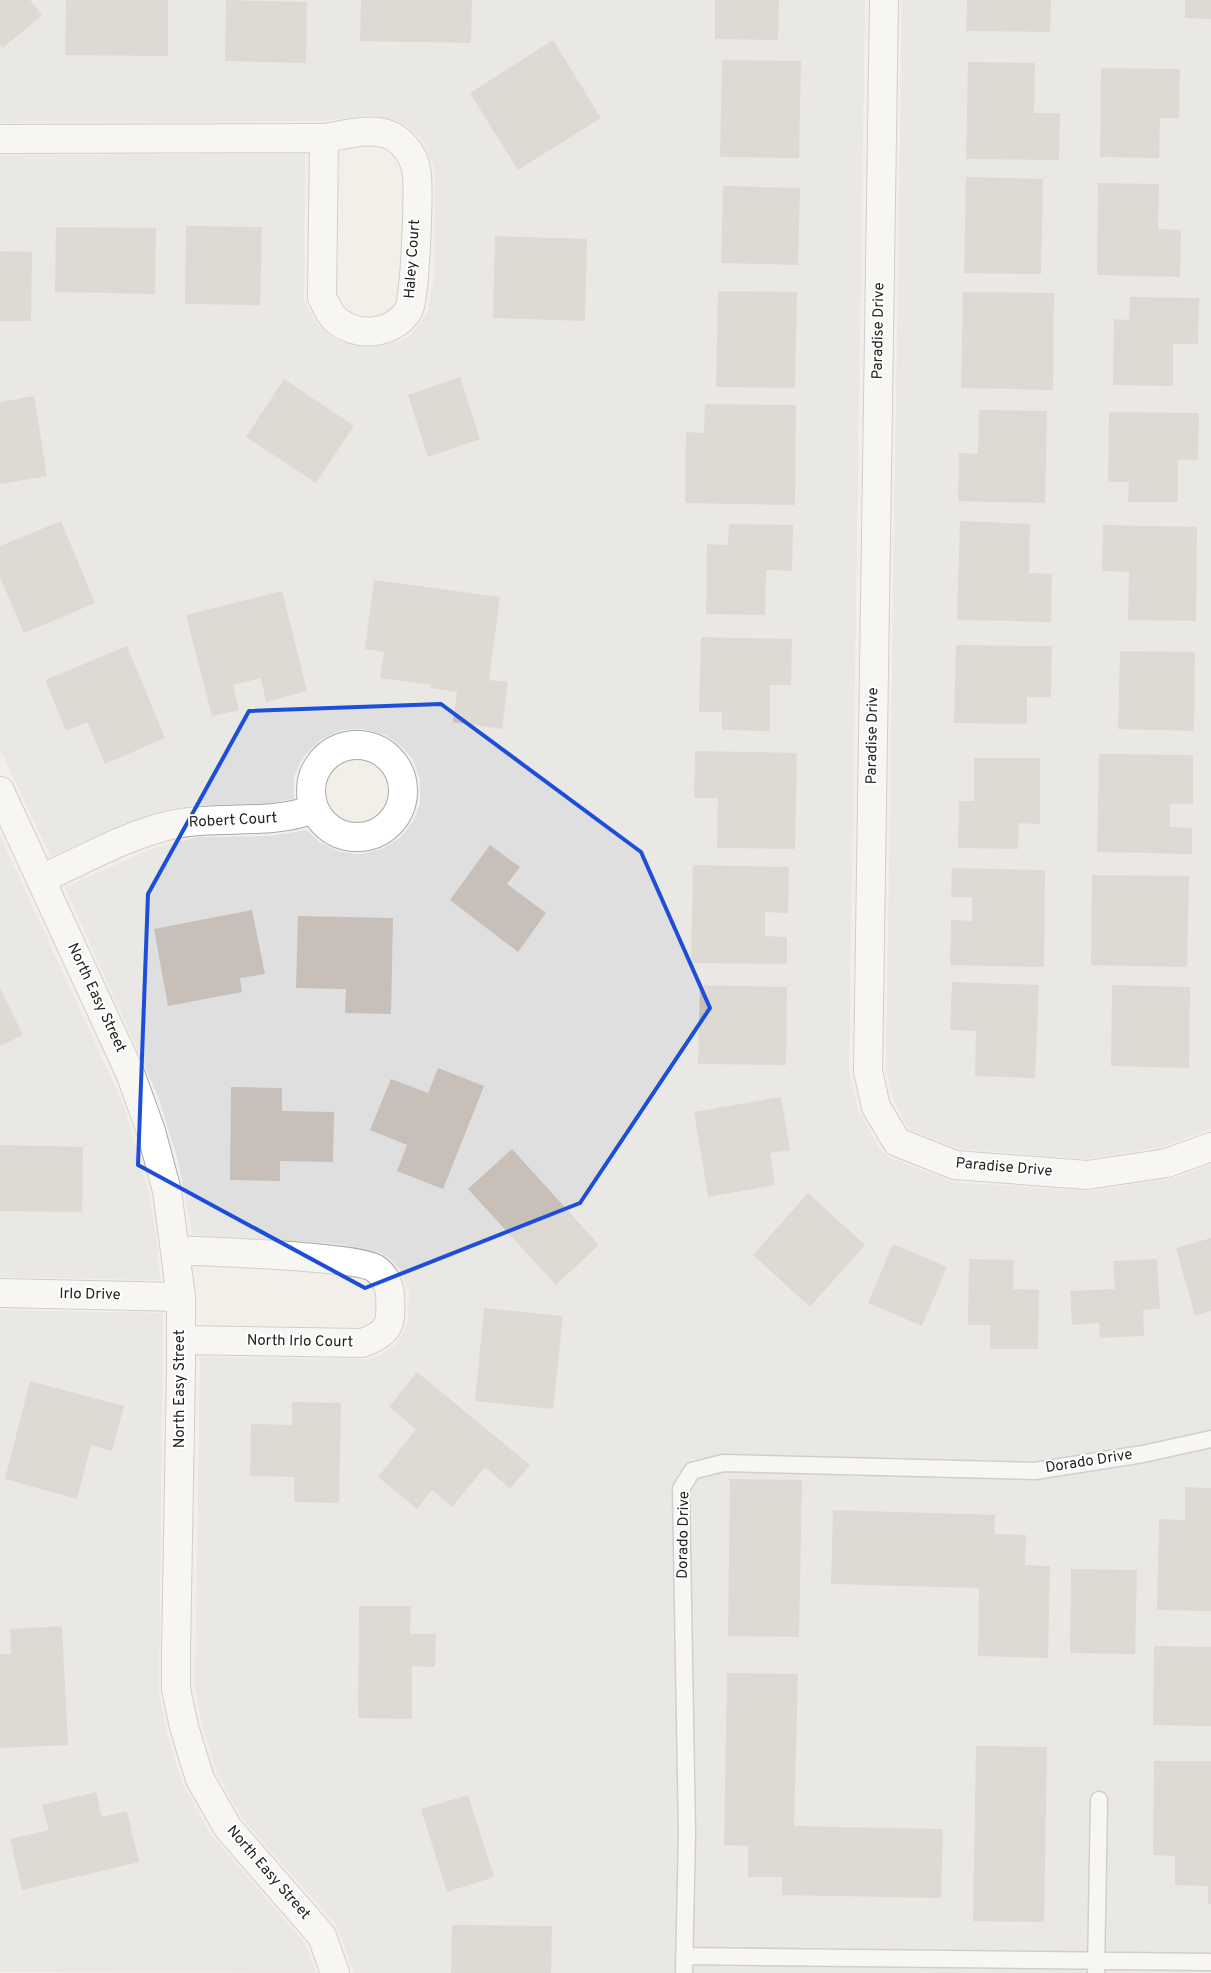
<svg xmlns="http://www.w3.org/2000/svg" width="1211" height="1973" viewBox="0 0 1211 1973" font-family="Overpass,sans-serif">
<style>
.residential{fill:#e0dfdf}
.building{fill:#c7bfb8}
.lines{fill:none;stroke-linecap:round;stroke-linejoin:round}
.service-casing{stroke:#a9a9a9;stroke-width:19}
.minor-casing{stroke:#a9a9a9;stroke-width:30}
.service{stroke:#fff;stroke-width:16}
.minor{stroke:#fff;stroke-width:28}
.marked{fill:none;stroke:#1d4ed8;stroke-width:4;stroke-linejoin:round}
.labels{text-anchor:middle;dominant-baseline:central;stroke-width:4;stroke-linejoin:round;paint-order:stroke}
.street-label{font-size:15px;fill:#222;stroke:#fff}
</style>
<rect width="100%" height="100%" fill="#f2efe9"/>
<path class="residential" d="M0,0H865L849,1071L858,1110L880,1149L889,1157L953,1182L1090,1191L1175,1178L1211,1164V1973H354L337,1926L243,1819L217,1774L202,1724L195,1687L200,1357L368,1359L384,1353L393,1347L405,1330L408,1322L409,1292L399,1268L388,1257L378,1252L338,1244L193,1235L177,1157L158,1096L65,887L156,847L199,837L270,836L306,830L321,843L340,852L361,854L382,849L400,838L413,822L420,804V779L413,760L403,748L386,735L365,729L342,730L322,739L303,757L294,776V799L266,804L195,805L168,809L120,825L51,857L0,749V155L305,154L304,298L306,306L318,325L336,340L367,348L401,341L411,335L428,311L434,276L435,169L421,138L407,126L399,121L371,115L323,121L0,123Z
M902,0H1211V1129L1162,1147L1086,1159L959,1149L910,1130L894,1101L886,1070Z
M0,836L124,1106L149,1194L158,1250L157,1265H159L160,1280L0,1277Z
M0,1310L163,1313L159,1692L166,1730L182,1783L212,1836L305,1943L316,1973L0,1972Z"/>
<path class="building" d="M0,0H30L42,15L3,48L0,45Z
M66,0H168V56L65,55Z
M226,0L307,2L306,63L225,61Z
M361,0H472L471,43L360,41Z
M715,0H779L778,40L715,39Z
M967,0H1051L1050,32L966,31Z
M1185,0H1211V19L1185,18Z
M553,40L601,118L518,170L470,93Z
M722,60L801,61L799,158L720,157Z
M968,62L1035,63L1034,113H1060L1059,160L966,159Z
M1101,68L1180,69L1179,118H1160L1159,158L1100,157Z
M966,177L1043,179L1041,274L964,273Z
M1098,183L1159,184L1158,229L1181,230L1180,277L1097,275Z
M723,186L800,188L798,265L721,263Z
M186,226L262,227L260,305L185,304Z
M56,227L156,228L155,294L55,292Z
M495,236L587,239L585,321L493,318Z
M0,251L32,252L31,321H0Z
M718,291L797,292L795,388L716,387Z
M963,292L1054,293L1053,390L961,388Z
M1130,297L1199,298L1198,344H1173V386L1113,385L1114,319L1129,320Z
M460,377L480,439L428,457L408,395Z
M284,379L354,426L316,483L246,437Z
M34,396L47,476L0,484V402Z
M705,404L796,405L795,505L685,503L686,432L704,433Z
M979,410L1047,411L1045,503L958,501L959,453L978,454Z
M1109,412L1199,413L1198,460H1178V502H1128L1129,482H1108Z
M61,521L95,603L24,633L0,577V546Z
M960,521L1030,524L1029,573L1052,574L1051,622L957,620Z
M729,524L793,525L792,571L766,570L765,615L706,614L707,544L728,545Z
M1103,525L1197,527L1196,621L1128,620L1129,572L1102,571Z
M374,580L500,597L489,680L508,682L502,729L453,722L457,692L430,688L431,685L380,678L384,652L365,649Z
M282,591L307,691L266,702L261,678L233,685L239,710L212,716L186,615Z
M701,637L792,639L791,685H770V731L722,730V712H699Z
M956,645L1052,646L1051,697H1027V724L954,723Z
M127,646L165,738L105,764L87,722L66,731L45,680Z
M1120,651L1195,652L1194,731L1118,729Z
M695,751L797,753L795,849L717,848L718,798H694Z
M1099,754L1193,755V804H1170V827L1192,828V854L1097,852Z
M974,758H1040V824L1019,823L1018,849L958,848L959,801H974Z
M490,845L520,867L507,884L546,913L518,952L450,900Z
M693,865L789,867L788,913L765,912V936L787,937V964L691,963Z
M952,868L1045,870L1044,967L950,965L951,920L972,921V897H951Z
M1092,875L1189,876L1187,967L1091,965Z
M252,910L265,974L240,978L242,992L168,1006L154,929Z
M298,916L393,918L391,1014L345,1013L346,989L296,988Z
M952,982L1039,985L1035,1078L975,1076L976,1031L950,1030Z
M700,985L787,987L786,1065L698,1064Z
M1112,985L1190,987L1189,1068L1111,1066Z
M0,988L23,1035L0,1046Z
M438,1068L484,1086L443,1189L397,1171L407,1145L370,1130L391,1079L428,1093Z
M231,1087L282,1088V1111L334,1112L333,1162L280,1161V1181L230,1180Z
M781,1097L790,1150L770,1153L775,1185L708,1197L694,1112Z
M0,1145L83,1147L82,1212L0,1211Z
M512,1149L599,1245L556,1285L468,1189Z
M808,1193L865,1245L810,1307L753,1255Z
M1211,1238V1311L1195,1316L1176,1248Z
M893,1244L947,1267L922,1326L868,1303Z
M969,1259L1014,1260L1013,1289L1039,1290L1038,1349H990V1325H968Z
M1157,1259L1160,1309L1143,1310L1144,1336L1100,1338L1099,1323L1072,1325L1070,1291L1115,1289L1113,1261Z
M484,1308L563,1316L553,1409L475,1401Z
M417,1372L530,1465L510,1489L485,1467L452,1507L432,1490L417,1509L378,1477L416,1429L389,1407Z
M30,1381L124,1406L112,1451L91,1445L77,1499L5,1479Z
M292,1402L341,1403L339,1503L294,1502V1477L250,1476L251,1424L292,1425Z
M730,1479L802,1480L799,1637L728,1636Z
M1185,1487L1211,1488V1611L1157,1610L1159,1519L1185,1520Z
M833,1510L995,1515L994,1534L1026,1535L1025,1565L1050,1566L1048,1658L978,1656L979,1588L831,1584Z
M1071,1569L1137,1570L1135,1654L1070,1653Z
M359,1606H411L410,1634H436L435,1667L412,1666V1719L358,1718Z
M62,1626L68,1745L0,1748V1654H11L10,1629Z
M1154,1646L1211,1647V1726L1153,1725Z
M727,1673L798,1674L794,1826L943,1829L941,1898L782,1895V1877H748V1846L724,1845Z
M976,1746L1047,1747L1044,1922L973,1921Z
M1154,1761H1211V1904H1208V1886L1175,1885V1856L1153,1855Z
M96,1792L102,1817L127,1811L139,1862L22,1890L10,1839L49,1830L42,1805Z
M468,1795L494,1877L447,1892L421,1809Z
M452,1925L552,1926L551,1973H451Z"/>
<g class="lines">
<g class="service-casing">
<path id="service" d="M684,1956L1211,1962
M684,1973L687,1833L681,1489L692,1471L723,1463L1035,1471L1143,1454L1211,1439
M1096,1973L1099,1800"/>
</g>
<g class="minor-casing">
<path id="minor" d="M884,0L868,1071L876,1107L897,1142L955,1165L1087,1175L1167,1163L1211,1147
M0,139L324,138C345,135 376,125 395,138C405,144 414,157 416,169C420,182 415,298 409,309C395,335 355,339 334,318C329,313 326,304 322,298L324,138
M311 791a46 46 0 1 1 92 0a46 46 0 1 1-92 0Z
M0,791L130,1073L151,1131L167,1191L181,1297V1367L176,1652V1689L184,1727L200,1779L228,1828L322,1936L335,1973
M41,879C84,860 128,834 175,824C222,815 269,826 314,809
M176,1250C207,1252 359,1256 376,1269C392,1281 391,1299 390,1317C389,1332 374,1339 362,1343L181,1340
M0,1293L181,1297"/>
</g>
<use href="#service" class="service"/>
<use href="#minor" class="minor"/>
</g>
<path d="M0 0H1211V1973H0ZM441,704L641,852L710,1008L580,1203L365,1288L138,1165L148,894L249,711Z" fill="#f2efe9" fill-opacity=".55" fill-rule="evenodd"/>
<path class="marked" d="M441,704L641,852L710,1008L580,1203L365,1288L138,1165L148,894L249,711Z"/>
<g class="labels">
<g class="street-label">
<text transform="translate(413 259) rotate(-86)">Haley Court</text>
<text transform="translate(879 331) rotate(-89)">Paradise Drive</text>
<text transform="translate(873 736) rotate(-89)">Paradise Drive</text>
<text transform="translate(233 821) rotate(-3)">Robert Court</text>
<text transform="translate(96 998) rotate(65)">North Easy Street</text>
<text transform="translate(1004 1168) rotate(5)">Paradise Drive</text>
<text transform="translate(90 1295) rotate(1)">Irlo Drive</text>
<text transform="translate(300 1342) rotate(1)">North Irlo Court</text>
<text transform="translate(180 1389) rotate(-90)">North Easy Street</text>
<text transform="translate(1089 1462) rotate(-9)">Dorado Drive</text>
<text transform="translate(684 1535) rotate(-89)">Dorado Drive</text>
<text transform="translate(268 1873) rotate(49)">North Easy Street</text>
</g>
</g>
</svg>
